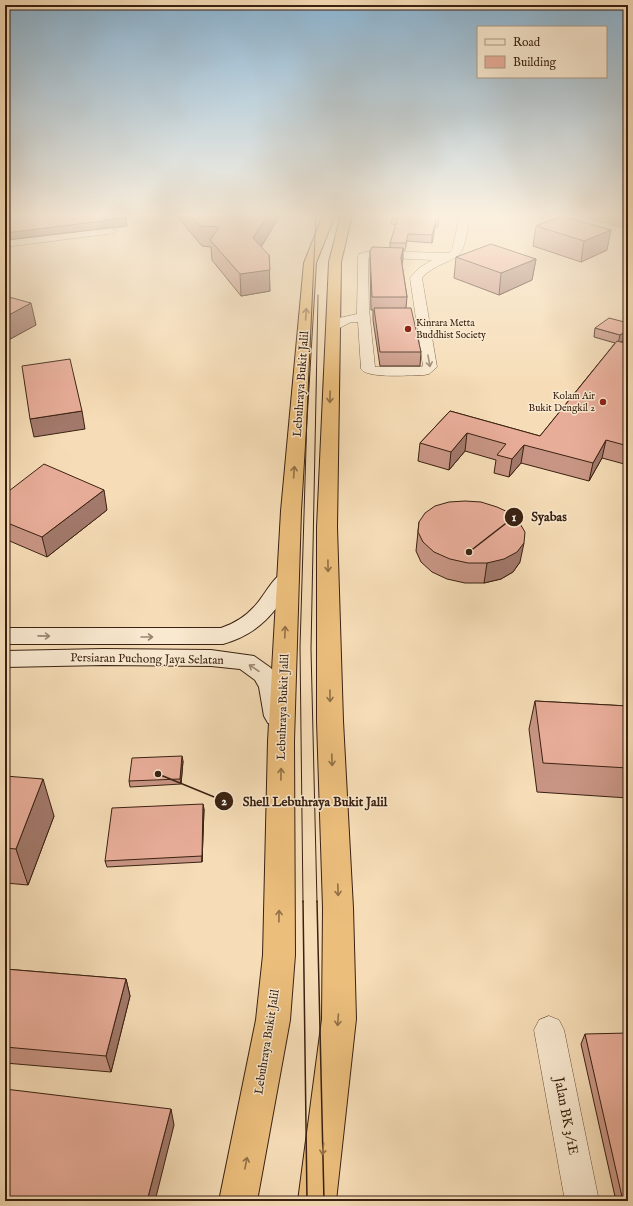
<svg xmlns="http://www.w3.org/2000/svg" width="633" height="1206" viewBox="0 0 633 1206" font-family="'IM FELL English',serif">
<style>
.green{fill:#bac290;stroke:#7a7250}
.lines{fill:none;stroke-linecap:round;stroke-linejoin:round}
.street-casing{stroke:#69503a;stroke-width:1}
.secondary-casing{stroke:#3a2111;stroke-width:2}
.highway-casing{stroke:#3a2111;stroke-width:2}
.street{fill:#f9e9d0;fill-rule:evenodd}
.secondary{fill:#f9e9d0;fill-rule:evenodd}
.highway{fill:#ebbe7c;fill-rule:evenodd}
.tram-far1{stroke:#3a2111;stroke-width:1}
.tram{stroke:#3a2111;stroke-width:1.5}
.wall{fill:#c89584;stroke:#3a2111}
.shaded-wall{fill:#a2796b;stroke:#3a2111}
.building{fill:#e8ad99;stroke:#3a2111}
.oneway{stroke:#927046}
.oneway2{stroke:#9a8570}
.poi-dot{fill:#8f2418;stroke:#f9e9d0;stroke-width:1.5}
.labels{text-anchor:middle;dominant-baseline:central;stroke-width:3;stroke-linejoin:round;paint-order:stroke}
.far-poi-label{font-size:10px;fill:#3a2111;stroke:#f9e9d0;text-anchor:start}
.street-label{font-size:12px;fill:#3a2111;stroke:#f9e9d0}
.near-street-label{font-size:14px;fill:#3a2111;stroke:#f9e9d0}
.leader{fill:none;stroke:#3a2111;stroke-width:1.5}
.callout-dot{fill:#3a2111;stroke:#f9e9d0;stroke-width:1.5}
.mark-label{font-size:12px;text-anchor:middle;font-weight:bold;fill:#fff}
.callout-label{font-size:13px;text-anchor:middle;font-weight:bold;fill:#3a2111;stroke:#f9e9d0;stroke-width:3;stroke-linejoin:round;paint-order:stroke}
</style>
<rect width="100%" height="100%" fill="#f6ddb7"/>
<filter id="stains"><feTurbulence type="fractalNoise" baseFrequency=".005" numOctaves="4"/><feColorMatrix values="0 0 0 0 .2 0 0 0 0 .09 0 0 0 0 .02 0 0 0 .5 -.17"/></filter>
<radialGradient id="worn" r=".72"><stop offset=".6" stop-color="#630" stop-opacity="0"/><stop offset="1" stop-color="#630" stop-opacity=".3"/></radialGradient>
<path class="green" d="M582,215H592L628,222V229L582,216Z"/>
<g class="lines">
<g class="street-casing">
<path id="street" d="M460,215H470C468,225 466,245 461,252C455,262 433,264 422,278L437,367L429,374L424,375C411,375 368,379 361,369L358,322H351L332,332L328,331L326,328L339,318L357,314L358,256L359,254L370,251L449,253L452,250ZM370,257L432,260L419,268L410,278L423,366L421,367H375L369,309L368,258Z
M111,228L116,231L115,233L5,247V241Z
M549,1016L559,1020L564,1030L599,1201H565L534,1030L539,1020Z"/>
</g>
<g class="secondary-casing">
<path id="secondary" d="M287,571L295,573L298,578C276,610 262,633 223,644H5V628H221C233,624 245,617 254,607C265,596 273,575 287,571Z
M104,649L211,650L254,656L271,668L280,681L283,687L290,716L286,723L277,725L268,723L264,716L259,687L255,680L240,669L211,666L104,665L5,667V651Z"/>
</g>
<g class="highway-casing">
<path id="highway" d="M323,215H335L316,263L301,511L294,741L295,955L290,1020L257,1201H219L256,1020L263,955L268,741L281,511L304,263Z
M341,215H352L341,262L337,527L343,721L353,908L356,1019L336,1201H298L322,1019L323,908L317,721V527L329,262Z"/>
</g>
<use href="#street" class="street"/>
<use href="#secondary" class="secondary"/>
<use href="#highway" class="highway"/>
<path class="tram-far1" d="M303,902L300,647L307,415L316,215
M317,902L311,649L318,295"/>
<path class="tram" d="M303,901L307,1201
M317,901L324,1201"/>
</g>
<path class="wall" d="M176,215H280L261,247L270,291L241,296L212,260L211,247L202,246Z
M439,215L438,227H435L432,243L407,241L405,250H403L402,264L407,297L406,308L421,352L420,366H380L373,320V310H371L370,262V251L390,248V243L396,225L391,224L392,218Z
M605,215H620L613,217Z
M562,216L607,250L581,262L533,246L536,226Z
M456,257L536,259L532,280L499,295L454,278Z
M595,328L628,337L621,342L628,344V465L602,458L589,481L521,463L509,477L494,473L496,460L465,451L449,470L418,461L420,443L450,411L540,436L615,343L594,337Z
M5,494L107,510L47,557L5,539Z
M419,522L520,562L513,572L501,579L484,583H465L447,579L432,572L421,562L416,551Z
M535,701L628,706V798L537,792L529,729Z
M183,761L181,784L130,787L129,781Z
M5,776L54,816L28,885L5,883Z
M204,809L202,862L107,867L105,861Z
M5,969L126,979L130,996L111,1072L5,1063Z
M585,1034L628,1201H616L581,1044Z"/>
<path class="shaded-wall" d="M268,215H280L254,259L253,238Z
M613,215H620L613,217Z
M126,218L127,226L5,240V233Z
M436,220L435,227L432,243V235Z
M611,230L607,250L581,262L584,241Z
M403,248V260L400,270L401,258Z
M269,255L270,291L241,296L240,274Z
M536,259L532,280L499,295L501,273Z
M31,303L36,325L5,342V317Z
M628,330V337L618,344L620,335Z
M82,411L85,429L34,437L30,419Z
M467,433L465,451L449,470L451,452Z
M606,440L602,458L589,481L593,463Z
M524,445L521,463L509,477L512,459Z
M104,490L107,510L47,557L42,537Z
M524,543L520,562L513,572L501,579L484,583L487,563Z
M182,756L183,761L181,784L180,779Z
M43,779L54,816L28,885L16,849Z
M203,804L204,809L202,862V856Z
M126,979L130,996L111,1072L106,1056Z
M171,1109L174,1125L155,1201H147Z"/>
<path class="building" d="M5,215H123L126,218L5,233Z
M190,215H268L253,238L269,255L270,270L240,274L210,240L219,227L200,226Z
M392,215H439L438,220H436L432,235L408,234L406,243H390L398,218H392Z
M562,216L611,230L584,241L536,226Z
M491,244L536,259L501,273L456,257Z
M372,247L403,248L401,258L407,297H372L370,251Z
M5,296L31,303L5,317Z
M374,308H411L421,352H380Z
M609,318L628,323V330L620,335L595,328Z
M617,341L628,344V446L606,440L593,463L524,445L512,459L497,455L506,444L467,433L451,452L420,443L450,411L540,436Z
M70,359L82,411L30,419L22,366Z
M44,464L104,490L42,537L5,522V494Z
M465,501L481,502L497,507L510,513L519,522L525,532L524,543L517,552L504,559L487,563H468L450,559L434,552L423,542L418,532L419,522L425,513L435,506L449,502Z
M535,701L628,706V768L543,763Z
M182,756L180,779L129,781L132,758Z
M5,776L43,779L16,849L5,848Z
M203,804L202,856L105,861L112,808Z
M5,969L126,979L106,1056L5,1047Z
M628,1033V1201H623L585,1034Z
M5,1089L171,1109L147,1201H5Z"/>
<defs><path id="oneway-shaft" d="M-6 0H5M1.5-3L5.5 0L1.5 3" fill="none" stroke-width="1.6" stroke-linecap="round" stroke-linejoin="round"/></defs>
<g class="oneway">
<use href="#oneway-shaft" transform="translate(306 314) rotate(-86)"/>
<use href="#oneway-shaft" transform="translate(330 397) rotate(91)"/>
<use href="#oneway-shaft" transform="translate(294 472) rotate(-86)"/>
<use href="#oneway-shaft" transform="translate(328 566) rotate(89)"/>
<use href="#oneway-shaft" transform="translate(285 632) rotate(-88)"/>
<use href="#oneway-shaft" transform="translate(330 696) rotate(89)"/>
<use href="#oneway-shaft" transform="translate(332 760) rotate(88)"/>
<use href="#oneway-shaft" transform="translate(281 774) rotate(-89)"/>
<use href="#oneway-shaft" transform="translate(338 890) rotate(88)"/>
<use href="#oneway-shaft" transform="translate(279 916) rotate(-89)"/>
<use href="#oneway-shaft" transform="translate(338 1020) rotate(94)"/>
<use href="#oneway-shaft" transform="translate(323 1149) rotate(97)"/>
<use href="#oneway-shaft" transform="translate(246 1163) rotate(-79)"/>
</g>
<g class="oneway2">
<use href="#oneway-shaft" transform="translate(429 361) rotate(80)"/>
<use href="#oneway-shaft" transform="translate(44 636) rotate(1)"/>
<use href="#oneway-shaft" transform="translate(147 637)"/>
<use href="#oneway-shaft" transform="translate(254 668) rotate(-146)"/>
</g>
<linearGradient id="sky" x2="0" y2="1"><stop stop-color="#8bb6d5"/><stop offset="0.56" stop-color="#fbf0df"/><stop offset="1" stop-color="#fbf0df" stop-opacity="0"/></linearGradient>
<rect width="633" height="384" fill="url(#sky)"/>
<g class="poi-dot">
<circle cx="408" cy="329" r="4"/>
<circle cx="603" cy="402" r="4"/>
</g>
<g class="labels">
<g class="far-poi-label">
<text x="416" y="323">Kinrara Metta<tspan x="416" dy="12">Buddhist Society</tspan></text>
<text x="595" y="396" text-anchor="end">Kolam Air<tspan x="595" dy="12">Bukit Dengkil 2</tspan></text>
</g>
<g class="street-label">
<text transform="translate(301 384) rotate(-86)">Lebuhraya Bukit Jalil</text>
<text transform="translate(147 659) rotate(1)">Persiaran Puchong Jaya Selatan</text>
<text transform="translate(283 707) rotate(-88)">Lebuhraya Bukit Jalil</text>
<text transform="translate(267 1042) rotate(-81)">Lebuhraya Bukit Jalil</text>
</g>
<g class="near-street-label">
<text transform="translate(566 1116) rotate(79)">Jalan BK 3/1E</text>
</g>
</g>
<path class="leader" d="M469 552L514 517M158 774L224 801"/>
<g class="callout-dot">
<circle cx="469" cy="552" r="4"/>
<circle cx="158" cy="774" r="4"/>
<circle cx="514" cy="517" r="10"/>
<circle cx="224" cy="801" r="10"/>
</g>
<g class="mark-label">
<text x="514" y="521">1</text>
<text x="224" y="805">2</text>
</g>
<g class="callout-label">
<text x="549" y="521">Syabas</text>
<text x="315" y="806">Shell Lebuhraya Bukit Jalil</text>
</g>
<rect width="633" height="1206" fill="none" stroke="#f6ddb7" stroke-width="20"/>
<rect x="6" y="6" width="621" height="1194" fill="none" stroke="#3a2111" stroke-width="2"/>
<rect x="10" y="10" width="613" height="1186" fill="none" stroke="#3a2111"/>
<rect x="477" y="26" width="130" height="52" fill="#f9e9d0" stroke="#ad9984"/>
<rect x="485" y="39" width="20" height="6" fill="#f9e9d0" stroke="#ad9984"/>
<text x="513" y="46" font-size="12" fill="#3a2111">Road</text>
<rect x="485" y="56" width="20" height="12" fill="#e8ad99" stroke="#ad9984"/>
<text x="513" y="66" font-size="12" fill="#3a2111">Building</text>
<rect width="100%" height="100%" filter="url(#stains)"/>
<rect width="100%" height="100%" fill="url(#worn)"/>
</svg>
